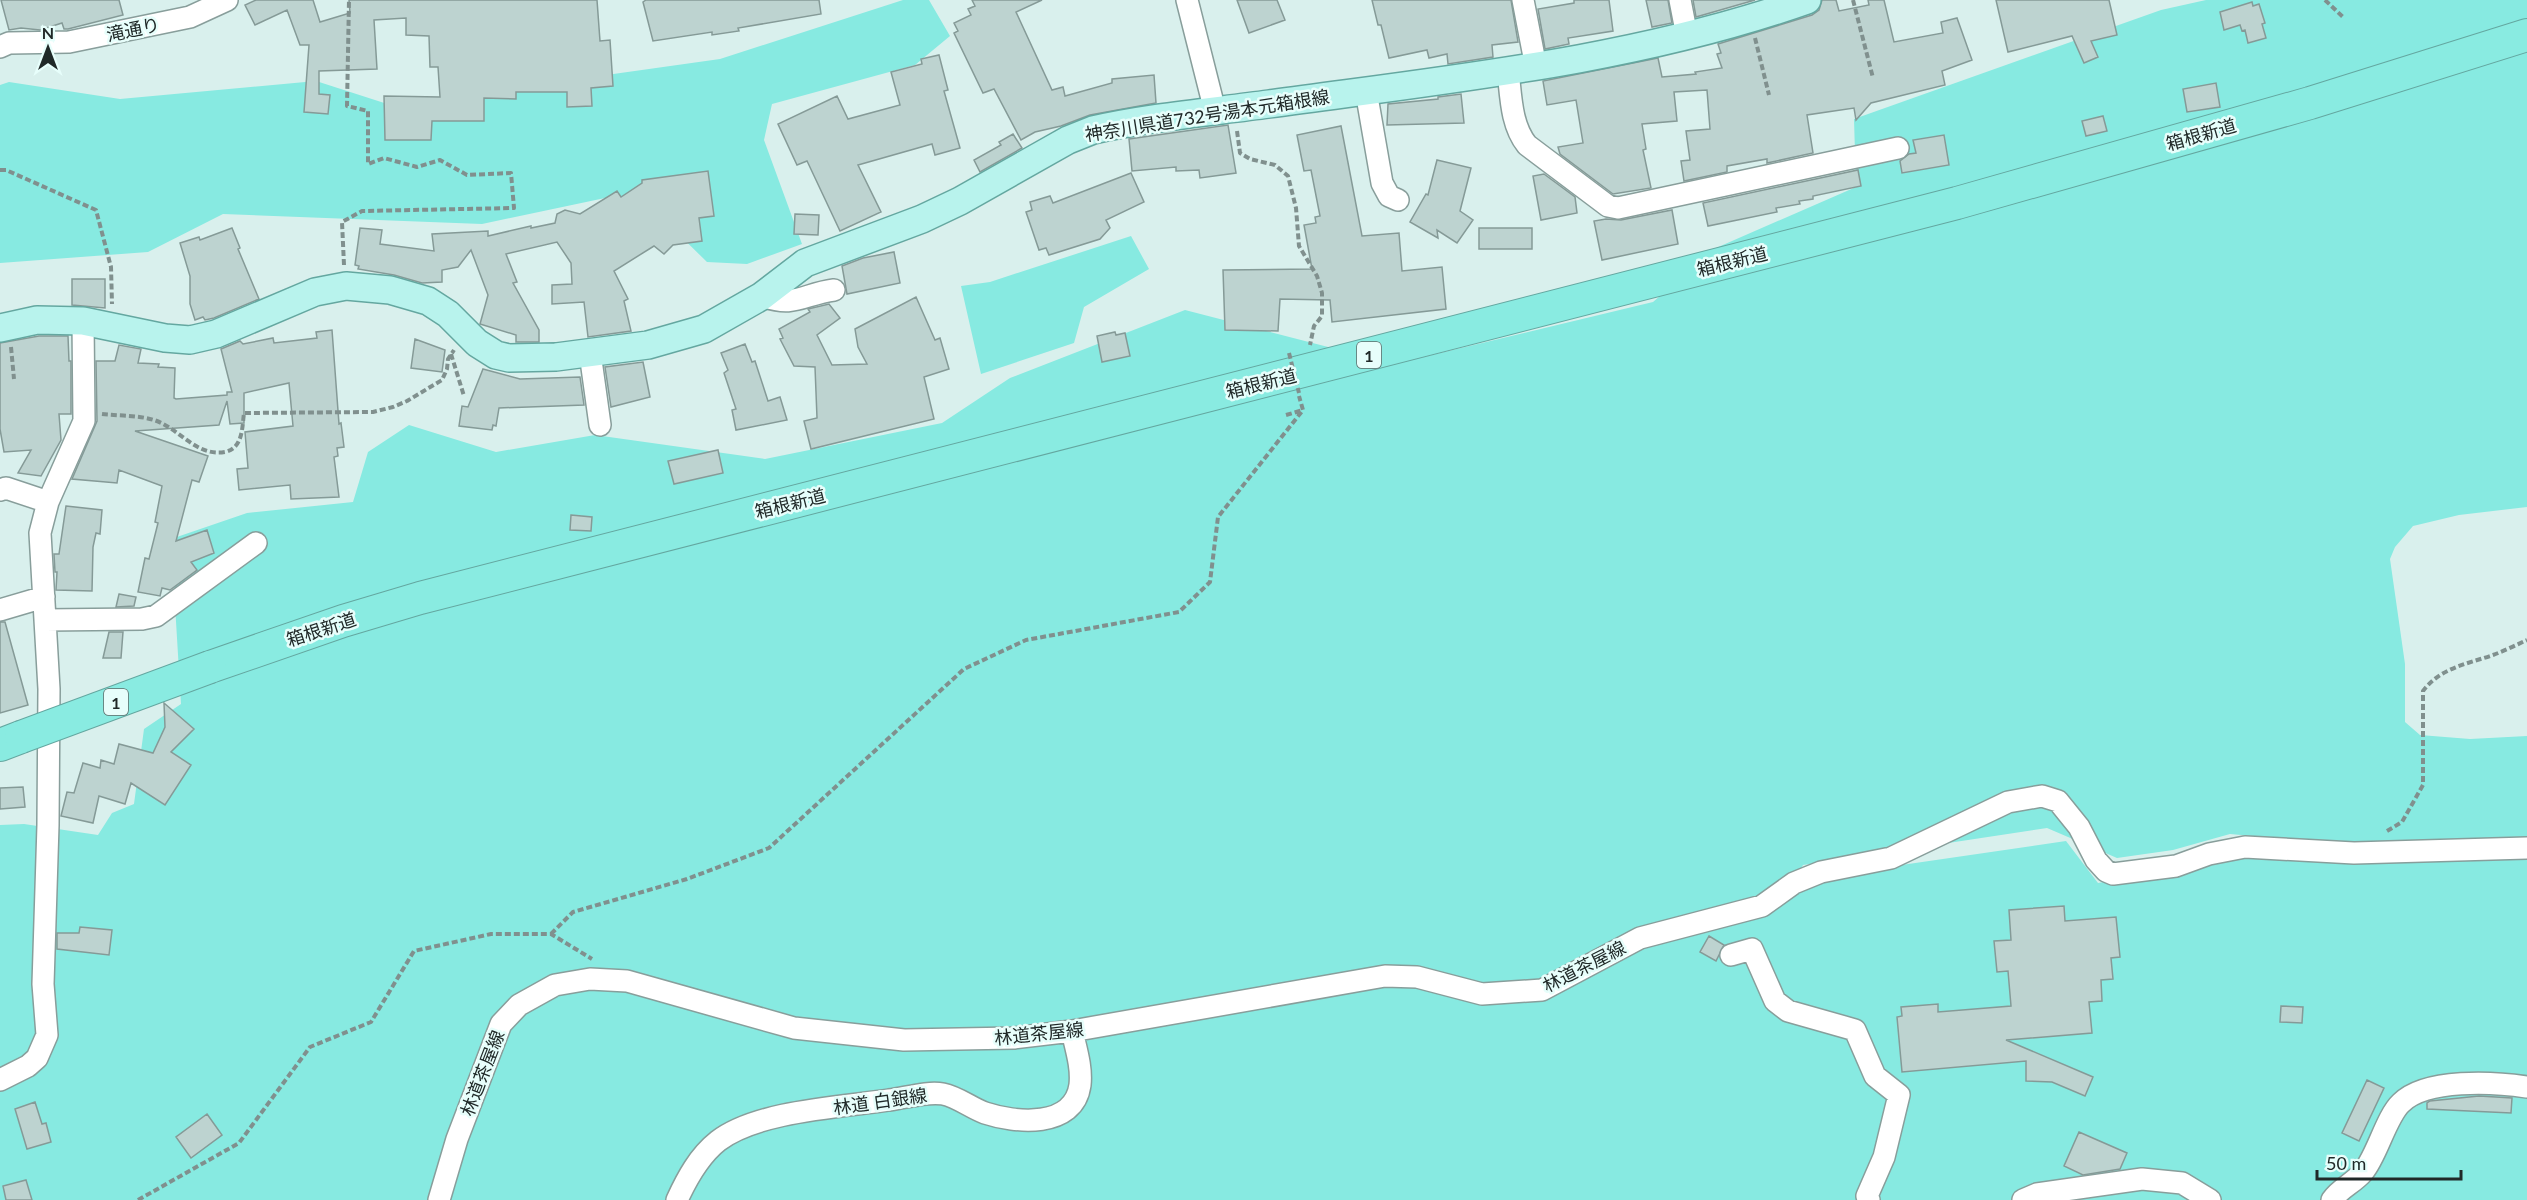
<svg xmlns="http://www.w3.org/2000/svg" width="2527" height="1200" viewBox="0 0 2527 1200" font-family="Lato,'Noto Sans JP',sans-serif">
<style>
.green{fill:#87eae1;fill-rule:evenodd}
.building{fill:#bdd3d0;stroke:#859a97;stroke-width:1.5}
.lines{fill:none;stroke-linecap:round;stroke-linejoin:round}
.minor-casing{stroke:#889e9b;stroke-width:24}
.major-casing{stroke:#64a7a0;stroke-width:30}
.highway-casing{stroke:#64a7a0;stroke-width:34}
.path{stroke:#80908e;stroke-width:4;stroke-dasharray:6 3;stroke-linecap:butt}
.minor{stroke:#fff;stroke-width:21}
.major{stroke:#b8f3ed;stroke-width:27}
.highway{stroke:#89ebe1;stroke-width:32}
.highway-bridge-casing{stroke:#64a7a0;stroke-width:34;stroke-linecap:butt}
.path-bridge{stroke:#80908e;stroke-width:4;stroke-dasharray:6 3;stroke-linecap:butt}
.highway-bridge{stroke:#89ebe1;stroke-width:32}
.labels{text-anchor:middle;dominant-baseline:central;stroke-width:5;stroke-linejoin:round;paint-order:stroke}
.shield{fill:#e7fefb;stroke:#5c6967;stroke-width:1.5}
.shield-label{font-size:16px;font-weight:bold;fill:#202928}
.street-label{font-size:18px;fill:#202928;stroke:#e7fefb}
</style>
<rect width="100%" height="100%" fill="#d9f0ed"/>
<path class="green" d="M903,0H929L950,36L915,65L772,104L764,140L802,244L747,264L707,262L656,212L605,198L482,224L223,214L148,252L0,263V85L9,82L120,99L316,81L406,110L521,87L720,59Z
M2206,0H2527V507L2459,515L2413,526L2395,547L2390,559L2405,664V722L2420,735L2470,739L2527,736V1200H0V825L24,824L98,835L112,813L134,804L144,729L181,704L171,539L247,513L353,502L368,452L409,425L496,452L595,435L765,459L942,423L1010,378L1185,310L1394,364L1653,302L1716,248L1856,187L1854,119L2161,10ZM2047,828L2117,858L2173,850L2230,834L2328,843L2098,883L2066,841L1819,877L1787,891L1803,865Z
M1131,236L1149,269L1084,307L1074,343L981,374L961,286L990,282Z"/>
<path class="building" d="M1,0H119L123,15L68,29H64L62,23L40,30L21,28L9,30Z
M256,0H313L320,22L350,13L349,0H597L600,41L610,40L613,86L591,88L592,106L567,107V92H516V99L484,98V121H432L431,140H385L384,96L440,97L438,67H430L429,36L406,35V18L374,20L377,69L319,71V94L330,95L328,114L304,112L309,45H300L287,10L255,25L245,5Z
M646,0H819L821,14L738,28L739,31L712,35V32L653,41L643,2Z
M972,0H1042L1016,12L1052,90L1063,87L1065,96L1112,83V79L1154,75L1156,103L1090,115L1061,126L1035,132L1021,140L994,89L983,93L954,33L958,31L954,23L971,15L968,9L975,6Z
M1237,0H1277L1285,20L1249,33Z
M1372,0H1511L1518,42L1492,45L1493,57L1448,64L1447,54L1429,58L1427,50L1389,58L1381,25H1378Z
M1574,0H1609L1613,31L1568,38L1569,44L1545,49L1538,9L1574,3Z
M1646,0H1668L1672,23L1652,27Z
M1693,0H1755L1696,17Z
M1822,0H1836L1839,11L1869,5L1868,0H1884L1894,42L1943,33L1941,22L1957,18L1972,60L1942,71L1945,85L1871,103L1856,120L1854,108L1807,115L1813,153L1767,163V159L1727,166V172L1684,181L1681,161L1690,160L1686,131L1710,129L1707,90L1674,92L1677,121L1642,124L1646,149L1643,150L1651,188L1613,194L1560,154L1558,147L1583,143L1576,100L1547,105L1543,81L1658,58L1662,77L1696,74L1695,72L1722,68L1717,54L1721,53L1718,44L1812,15L1819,10Z
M1996,0H2109L2117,35L2091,41L2098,57L2084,63L2072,36L2008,52Z
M2252,2L2253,6L2259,4L2265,23L2262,24L2266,38L2248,43L2245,30L2242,31L2240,25L2224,30L2220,12Z
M939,55L948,90L944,91L960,148L935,155L932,144L858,165L881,212L840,231L808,163L807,161L797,165L778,124L837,96L848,119L900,105L891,72L922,64L921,59Z
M2216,83L2220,107L2187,112L2183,89Z
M1461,94L1464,123L1387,125L1388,104L1438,99V97Z
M2103,116L2107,131L2086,136L2082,121Z
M1228,125L1236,173L1200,178L1199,170L1176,171V167L1132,171L1129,139Z
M1341,126L1362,236L1399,233L1402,271L1442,267L1446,309L1332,322L1330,300L1280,299L1278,331L1225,330L1223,270L1312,269L1304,225L1316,223L1315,217L1320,216L1311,170L1304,171L1297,135Z
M1013,134L1022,148L980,172L974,160L1001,145L999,142Z
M1944,135L1949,165L1902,173L1900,161L1909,154L1916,153L1913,140Z
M1437,160L1471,168L1460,211L1473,220L1457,243L1437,230L1438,238L1410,222L1426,194L1428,195Z
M1858,170L1861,186L1813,196V199L1799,201L1800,204L1776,208L1777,212L1708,226L1703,203Z
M708,171L714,216L699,218L702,241L673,245L664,254L654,246L614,271L628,299L624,301L631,331L588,337L584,302L552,304V285L572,284L571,263L557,242L506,254L517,282L513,283L539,330V342H516V335L480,324L488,295L471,250L458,267L442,270V282L422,283L394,275L358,269L359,266L355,265L360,228L382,230L380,244L434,251L432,234L488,231V236L531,226V228L555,223L557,214L565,210L580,214L617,191L621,197L642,183V180Z
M1131,173L1144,202L1106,220L1110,228L1100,239L1049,255L1046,248L1039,250L1026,212L1032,210L1030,202L1050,196L1053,203Z
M1544,174L1575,197L1577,213L1541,220L1533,176Z
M1672,210L1678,244L1602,260L1594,221L1606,219L1621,220Z
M795,214L819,215L818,235L794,234Z
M232,228L240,248L238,249L259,299L214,318L205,320L203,317L195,320L190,304V276L180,243L199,237L200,240Z
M1479,228H1532V249H1479Z
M894,252L900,283L847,294L842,266L863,258Z
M72,279H105V308L72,305Z
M916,297L935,340L940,338L949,369L924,377L934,419L811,449L804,421L817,418L815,367L794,366L780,339L783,338L779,329L810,312L808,309L829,304L840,318L817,335L832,365L867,364L858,347L855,329Z
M332,330L339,424L341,423L344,447L337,448L338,456L334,457L339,497L291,499L290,485L239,490L237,469L248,468L245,432L293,426L289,383L244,393V423L230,424L227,401L219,425L135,431L208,456L199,482L192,480L176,541L207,530L214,553L191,562L197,570L170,590L162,588L160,596L138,592L145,558L149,559L158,523L155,522L162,486L119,470L117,483L72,479L97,421L96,361H115L119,345L141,349L138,363L159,364L158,367L175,368L174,398L176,399L227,395V392H232L221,349L240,341L243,344L273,338L274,343L317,338L316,332Z
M1115,332L1116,335L1125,333L1130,356L1102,362L1097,336Z
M39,336H68L69,361H71V414H59L61,440L41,476L18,473L31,450L4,452L0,429V343Z
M415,339L445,350L442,372L411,368Z
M745,344L752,362L755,361L768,401L780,397L787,420L736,430L732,410L736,409L724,373L728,370L721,353Z
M643,362L650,397L611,407L605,367Z
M483,369L520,379L580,377L584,405L499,408L496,426L493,425L492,430L459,426L462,406L468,407Z
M718,450L723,473L674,484L668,461Z
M66,506L102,510L100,534L96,533L93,547L92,591L56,590L57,572H55L54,554H59Z
M571,515L592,517L591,531L570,530Z
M119,594L136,597L134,606L116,607Z
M0,622H5L28,705L0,713Z
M109,632H123L121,658H103Z
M164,703L194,729L171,752L191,765L165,805L131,783L125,804L99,796L93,823L61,816L67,792L74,793L83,763L100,768L101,760L114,764L119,744L153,753L165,727Z
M23,787L25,807L0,809V788Z
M2064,906L2065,921L2116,917L2120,957L2111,958L2113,979L2101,980L2102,1001L2089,1002L2092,1033L2006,1040L2093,1077L2085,1096L2052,1082L2026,1081V1061L1902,1072L1897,1017L1902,1016L1901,1007L1938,1004V1012L2011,1006L2008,971L1997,972L1994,941L2011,940L2009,910Z
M80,927L112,930L109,955L57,949V933H79Z
M1709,936L1724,945L1716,961L1700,952Z
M2281,1006L2303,1007L2302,1023L2280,1022Z
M2367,1080L2384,1088L2359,1141L2342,1133Z
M2479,1096L2512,1098L2511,1113L2427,1109V1103L2430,1101Z
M35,1102L42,1124L46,1123L51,1142L27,1149L15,1109Z
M207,1114L222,1135L191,1158L176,1137Z
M2079,1132L2127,1153L2120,1169L2083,1175L2064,1166Z
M26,1180L32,1200H6L3,1186Z"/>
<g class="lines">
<g class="minor-casing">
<path id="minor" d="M1187,0L1215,111
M1523,0L1536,67
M1680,0L1687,36
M0,47L9,43L69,42L190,17L227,0
M1508,71C1511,97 1511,125 1527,145L1608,206L1618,208L1898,148
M1366,91L1382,183L1389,196L1398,200
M762,296C795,308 803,294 834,290
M590,353L600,425
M0,490L6,488L48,502
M0,610L44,597
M45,620L142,619L156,616L256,543
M1731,955L1752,949L1775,1001L1788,1011L1855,1030L1875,1076L1899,1095L1884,1157L1867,1196L1869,1200
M0,1080L28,1066L37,1058L47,1035L43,984L48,825L49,689L40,533L48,502L84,421L83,321
M439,1200L457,1139L501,1024L519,1005L555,985L590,979L627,981L794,1028L904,1040L1014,1038L1072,1031L1385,976L1417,977L1482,994L1542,990L1640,938L1762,906L1794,883L1821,872L1891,858L2008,802L2042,796L2058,801L2079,827L2096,860L2106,871L2113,874L2176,866L2209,854L2245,847L2354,853L2527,848
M677,1200C687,1178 699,1156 718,1141C757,1111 841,1107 889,1100C906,1098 927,1091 943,1094C958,1097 971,1108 985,1113C1015,1123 1074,1129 1080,1085C1082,1067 1076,1049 1072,1031
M2023,1200L2037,1194L2142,1179L2182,1183L2210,1200
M2332,1200C2340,1188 2354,1183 2363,1172C2377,1156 2386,1117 2401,1103C2426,1078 2494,1082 2527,1087"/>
</g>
<g class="major-casing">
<path id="major" d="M0,328L37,320L83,321L165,338L190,340L216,334L315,292L346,286L390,290L428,301L448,314L477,343L496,355L509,358L556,357L648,345L704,329L762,296L805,263L922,219L960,201L1068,140L1093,130C1151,117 1210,112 1269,104C1450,79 1634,61 1807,0"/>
</g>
<g class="highway-casing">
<path id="highway" d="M210,667L343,621L420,598L1957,203L2310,103L2527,35
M0,745L21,737"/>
</g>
<path class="path" d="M1853,0L1873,78
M2325,0L2343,17
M1755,38L1769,95
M1237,131L1240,153L1250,159L1275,165L1288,176L1296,208L1299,246L1317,276L1322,293V316L1314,326L1310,345
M0,170H6L96,210L111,267L112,304
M344,265L342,222L362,211L514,208L511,173L467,175L440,160L417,167L384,158L368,164V111L347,106L349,0
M11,347L14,379
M451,354L464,396
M102,414C119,416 138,415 154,420C179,428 196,457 225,452C243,448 242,428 244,413L373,412L393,407L407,401L442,380L447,369L448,359L454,350
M1286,415L1303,410L1299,396
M2387,831L2402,822L2423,785V691C2440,668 2467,664 2493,655C2504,651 2516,645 2527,640
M551,934L573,912L687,879L769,848L964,669L1026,640L1179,612L1210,582L1218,517L1303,410
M138,1200L239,1143L310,1047L371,1022L414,951L491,934H551L592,959"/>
<use href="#minor" class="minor"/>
<use href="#major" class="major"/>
<use href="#highway" class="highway"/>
<g class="highway-bridge-casing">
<path id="highway-bridge" d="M21,737L210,667"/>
</g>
<path class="path-bridge" d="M1289,353L1299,393"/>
<use href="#highway-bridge" class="highway-bridge"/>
</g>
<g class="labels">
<g class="shield">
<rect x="1357" y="342" width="24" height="26" rx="4.5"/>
<rect x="104" y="689" width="24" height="26" rx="4.5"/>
</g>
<g class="shield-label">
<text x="1369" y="355">1</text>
<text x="116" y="702">1</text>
</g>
<g class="street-label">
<text transform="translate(133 29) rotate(-12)">滝通り</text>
<text transform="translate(1207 115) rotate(-9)">神奈川県道732号湯本元箱根線</text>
<text transform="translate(2201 134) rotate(-16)">箱根新道</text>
<text transform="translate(1732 261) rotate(-14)">箱根新道</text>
<text transform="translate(1261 383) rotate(-14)">箱根新道</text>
<text transform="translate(790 503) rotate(-14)">箱根新道</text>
<text transform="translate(321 629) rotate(-18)">箱根新道</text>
<text transform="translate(1584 966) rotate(-27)">林道茶屋線</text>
<text transform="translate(1039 1033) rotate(-6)">林道茶屋線</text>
<text transform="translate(482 1073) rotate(-69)">林道茶屋線</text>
<text transform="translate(880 1101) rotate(-8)">林道 白銀線</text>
</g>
</g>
<g transform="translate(48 48)" stroke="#e7fefb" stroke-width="4.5" paint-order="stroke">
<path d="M0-4.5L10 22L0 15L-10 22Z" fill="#202928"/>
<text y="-9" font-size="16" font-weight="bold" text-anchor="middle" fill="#202928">N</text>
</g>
<path d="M2317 1170v9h144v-9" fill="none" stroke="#202928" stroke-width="3"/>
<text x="2326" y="1170" font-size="18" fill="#202928" stroke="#e7fefb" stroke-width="4.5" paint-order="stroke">50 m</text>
</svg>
